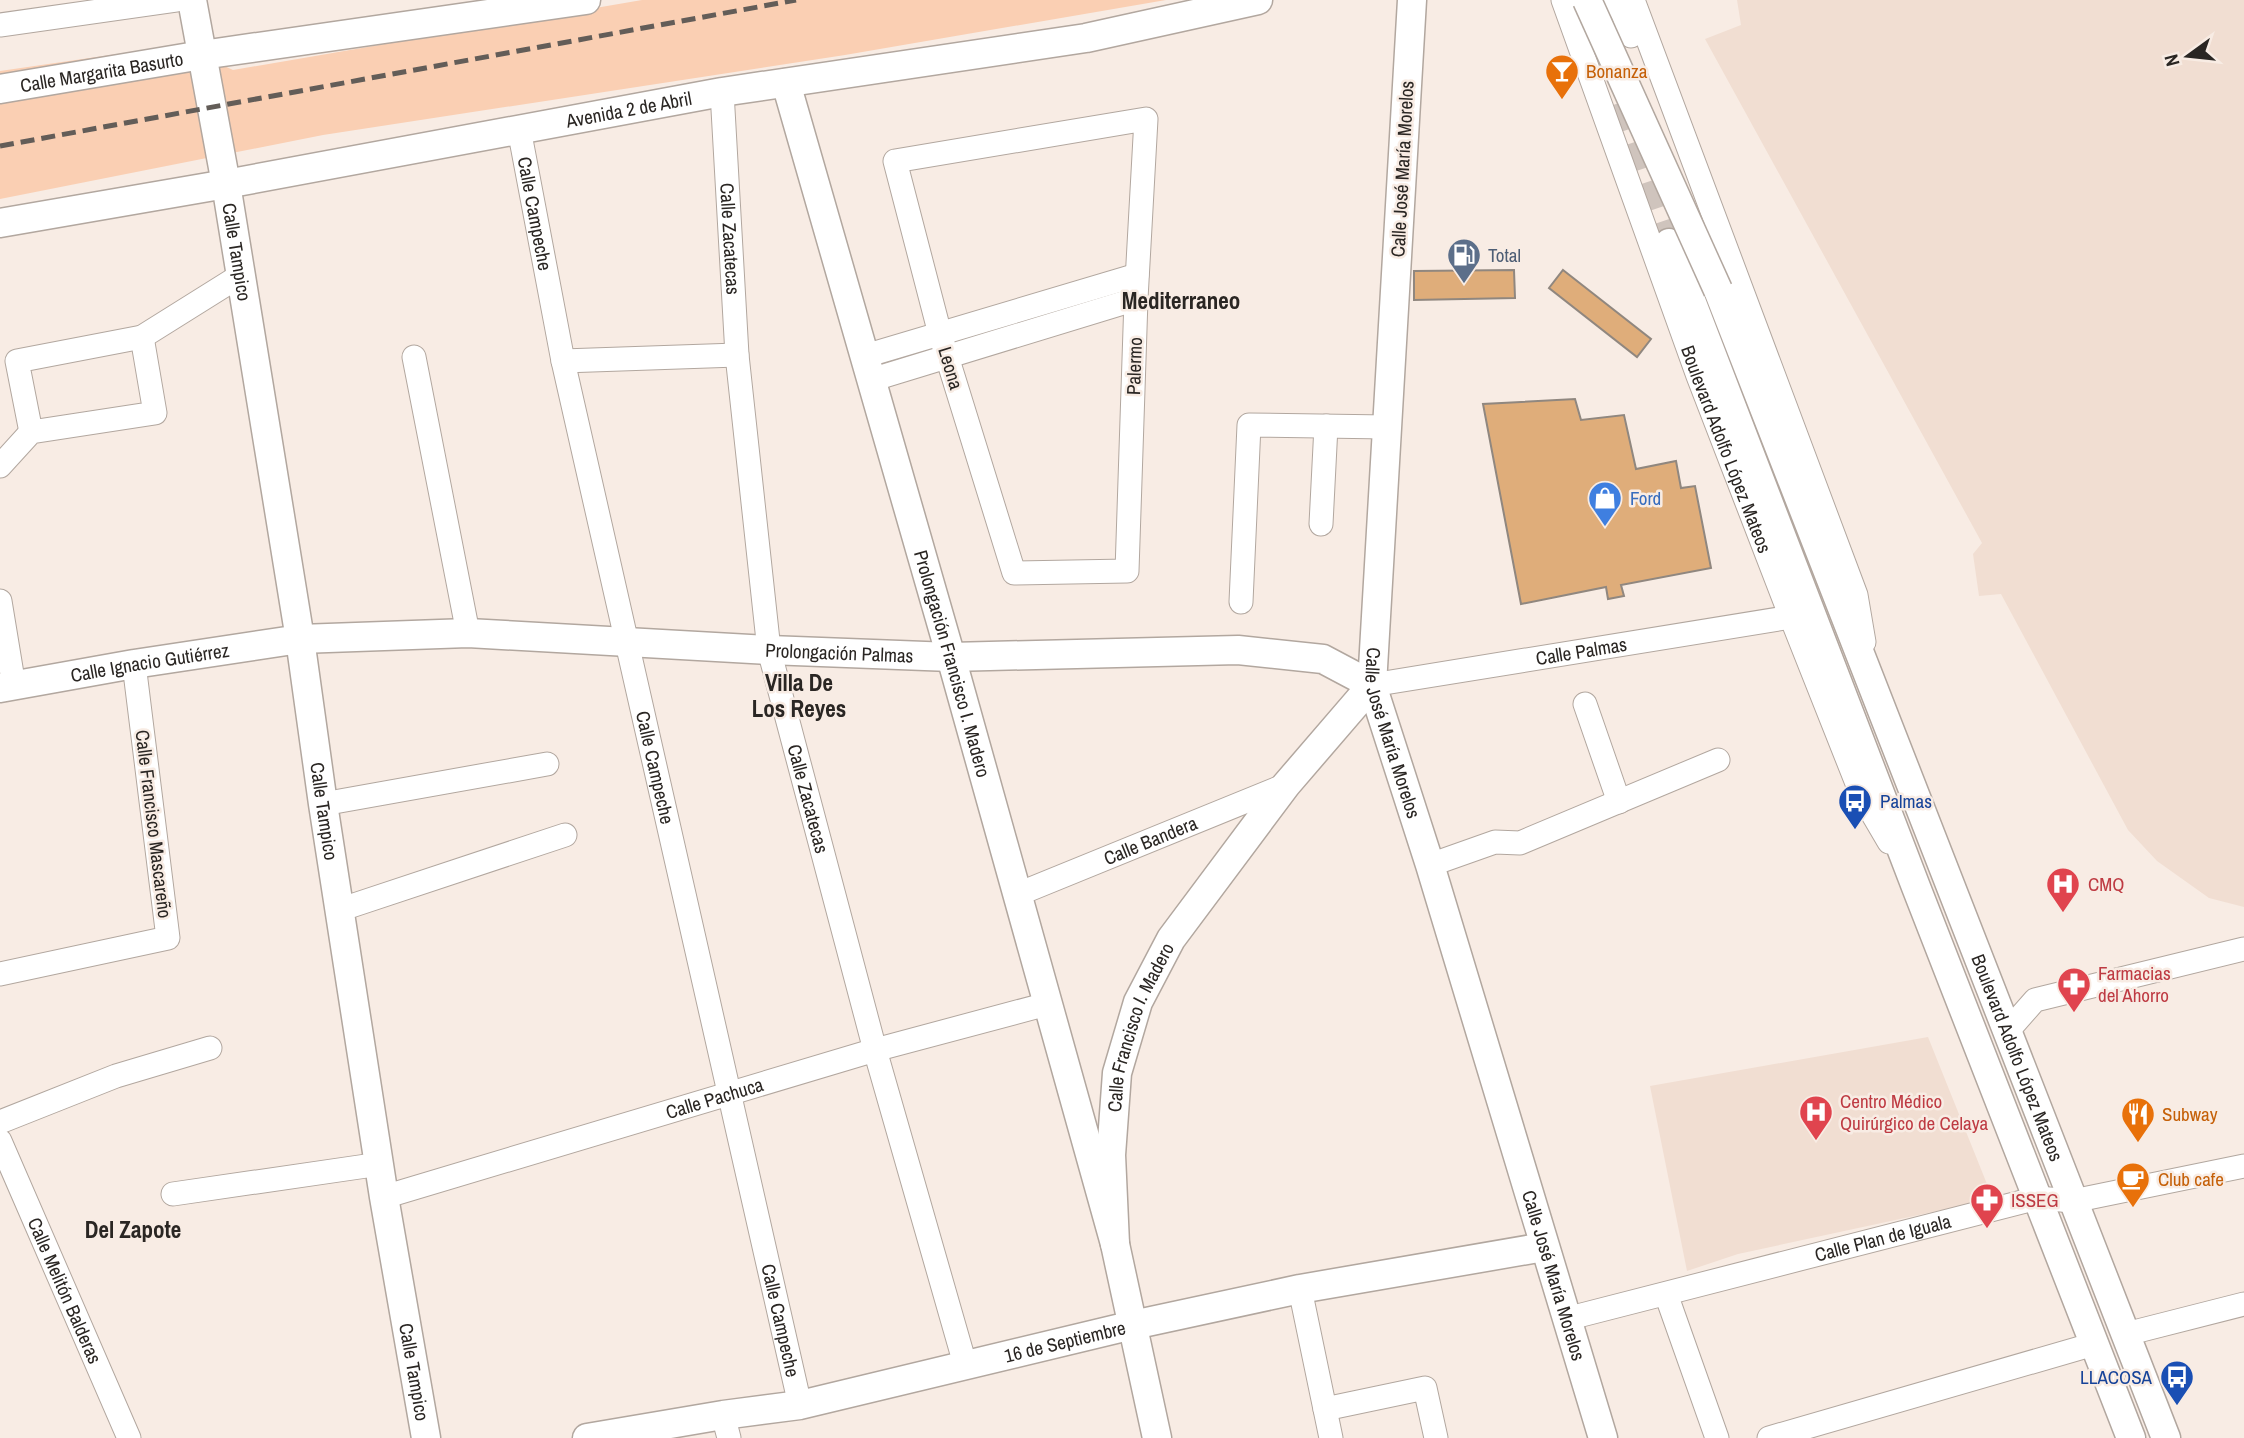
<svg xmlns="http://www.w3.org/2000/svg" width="2244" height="1438" viewBox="0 0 2244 1438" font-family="'Archivo Narrow',sans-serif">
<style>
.built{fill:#f1ded2}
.green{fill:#facfb3}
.building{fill:#dfad7a;stroke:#90877f;stroke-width:2}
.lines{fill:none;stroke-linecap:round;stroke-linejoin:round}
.major-tunnel{stroke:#cfc4bd;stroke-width:28;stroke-dasharray:28 14;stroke-linecap:butt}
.minor-casing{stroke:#b2a79f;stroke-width:25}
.major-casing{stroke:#b2a79f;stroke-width:31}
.minor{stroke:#fff;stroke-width:23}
.major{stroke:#fff;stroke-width:28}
.rail{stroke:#635d58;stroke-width:5;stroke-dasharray:14 7;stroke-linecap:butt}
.major-bridge-casing{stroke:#b2a79f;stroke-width:31;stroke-linecap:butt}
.major-bridge{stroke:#fff;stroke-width:28}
.labels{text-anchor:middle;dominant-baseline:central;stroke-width:5;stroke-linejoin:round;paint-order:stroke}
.food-label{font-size:19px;fill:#c56008;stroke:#f8ece4;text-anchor:start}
.street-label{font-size:19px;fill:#2a2623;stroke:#f8ece4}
.service-label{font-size:19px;fill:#4e5e75;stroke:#f8ece4;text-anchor:start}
.shop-label{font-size:19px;fill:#366cbe;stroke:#f8ece4;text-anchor:start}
.transit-label{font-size:19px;fill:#164399;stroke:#f8ece4;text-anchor:start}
.health-label{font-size:19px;fill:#be3a42;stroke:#f8ece4;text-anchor:start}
.quarter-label{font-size:23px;font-weight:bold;fill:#2a2623;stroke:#f8ece4}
</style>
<rect width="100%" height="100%" fill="#f8ece4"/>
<path class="built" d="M1737,0H2244V907L2209,898L2157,861L2128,830L2001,594L1979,596L1973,554L1982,543L1705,39L1741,25Z
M1928,1037L1993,1199L1738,1254L1687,1271L1650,1086Z"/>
<path class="green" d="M642,0H1166L845,55L323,135L0,199V71L179,45L233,70Z"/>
<path class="building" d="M1514,270L1515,298L1414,300V271Z
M1563,270L1651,339L1637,357L1549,288Z
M1575,399L1581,420L1624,415L1636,469L1676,461L1681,488L1695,486L1711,568L1621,585L1624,596L1608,599L1606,587L1521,604L1483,404Z"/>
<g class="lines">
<path class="major-tunnel" d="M1622,102L1669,243"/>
<g class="minor-casing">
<g id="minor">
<path id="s1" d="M1563,0L1698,376L1791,617L1862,796L1889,842"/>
<path d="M1612,0L1622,12L1631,36"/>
<path d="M1633,0L1856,595L1864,642"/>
<path d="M0,25L176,0"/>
<path id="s2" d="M722,92L737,355L769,650L875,1050L965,1364"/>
<path d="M1146,119L1136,299L1127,571L1014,573L940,334L895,161Z"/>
<path id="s3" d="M519,129L563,361L800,1405"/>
<path d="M865,356L1137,275"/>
<path d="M414,357L468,633"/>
<path d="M563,361L737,355"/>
<path d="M871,380L1136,299"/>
<path d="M31,432L17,361L142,337L241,275"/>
<path d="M0,466L31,432L155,413L142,337"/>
<path d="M1321,524L1326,426"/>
<path d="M0,601L14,686"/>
<path d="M1241,602L1249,425L1387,427"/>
<path id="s4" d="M1372,685L1791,617"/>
<path d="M1585,704L1619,802"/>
<path d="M323,804L547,764"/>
<path d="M1430,865L1495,842L1520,843L1718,760"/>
<path id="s5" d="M1016,895L1286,785"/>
<path d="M339,910L565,835"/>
<path d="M0,974L168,938L134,664"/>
<path d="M2006,1033L2035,1000L2244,949"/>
<path d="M0,1122L116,1076L210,1048"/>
<path id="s6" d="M0,1141L129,1438"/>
<path d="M173,1194L380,1164"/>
<path id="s7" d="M384,1197L875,1050L1047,1004"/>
<path d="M1300,1289L1331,1438"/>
<path d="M1666,1294L1717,1438"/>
<path id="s8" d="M1566,1319L2037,1198L2073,1201L2244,1166"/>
<path d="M2126,1334L2244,1304"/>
<path d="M1325,1409L1425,1388L1436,1438"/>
<path d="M723,1415L729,1438"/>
<path d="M1769,1438L2094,1344"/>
</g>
</g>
<g class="major-casing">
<g id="major">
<path id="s9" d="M192,0L226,184L300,639L323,804L384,1197L426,1438"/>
<path id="s10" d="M1412,0L1372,685L1430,865L1603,1438"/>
<path id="s11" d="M786,83L951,657L1115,1244"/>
<path id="s12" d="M0,89L202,55L586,0"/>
<path id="s13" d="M0,223L226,184L722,92L1086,38L1258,0"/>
<path d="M1669,243L1916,887L2131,1438"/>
<path id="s14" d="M1718,290L2166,1438"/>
<path id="s15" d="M0,688L134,664L300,639L468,633L769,650L951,657L1238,650L1323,659L1372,685"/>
<path id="s16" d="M587,1438L723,1415L800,1405L1133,1325L1300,1289L1544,1247"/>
<path id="s17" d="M1157,1438L1115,1244L1111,1155L1117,1073L1138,1002L1171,939L1286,785L1372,685"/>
</g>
</g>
<use href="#minor" class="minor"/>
<use href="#major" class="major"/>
<path class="rail" d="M0,146L796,0"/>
<g class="major-bridge-casing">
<path id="major-bridge" d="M1587,0L1718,290"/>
</g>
<use href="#major-bridge" class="major-bridge"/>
</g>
<defs>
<g id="bar-pin" transform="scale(1.75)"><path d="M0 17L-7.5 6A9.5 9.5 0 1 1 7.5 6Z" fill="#e8710a" stroke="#f8ece4"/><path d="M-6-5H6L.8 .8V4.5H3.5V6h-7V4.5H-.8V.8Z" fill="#fff"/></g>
<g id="fuel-pin" transform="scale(1.75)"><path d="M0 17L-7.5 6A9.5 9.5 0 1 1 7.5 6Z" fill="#5c6f8a" stroke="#f8ece4"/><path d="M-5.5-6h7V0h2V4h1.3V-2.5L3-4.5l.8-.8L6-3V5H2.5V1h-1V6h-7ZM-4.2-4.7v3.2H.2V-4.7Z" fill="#fff"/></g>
<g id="shop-pin" transform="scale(1.75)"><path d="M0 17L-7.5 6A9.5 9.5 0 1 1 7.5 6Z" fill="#3f7fe0" stroke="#f8ece4"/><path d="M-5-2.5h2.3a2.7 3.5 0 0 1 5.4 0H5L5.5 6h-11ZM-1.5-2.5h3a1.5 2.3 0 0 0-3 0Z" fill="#fff"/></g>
<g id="bus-pin" transform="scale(1.75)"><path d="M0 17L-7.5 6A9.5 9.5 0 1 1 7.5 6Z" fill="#1a4fb4" stroke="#f8ece4"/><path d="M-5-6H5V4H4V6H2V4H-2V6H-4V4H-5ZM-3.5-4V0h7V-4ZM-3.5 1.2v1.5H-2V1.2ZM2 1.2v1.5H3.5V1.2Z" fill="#fff"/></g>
<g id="hospital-pin" transform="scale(1.75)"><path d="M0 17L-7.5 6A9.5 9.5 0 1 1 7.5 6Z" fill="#e0444e" stroke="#f8ece4"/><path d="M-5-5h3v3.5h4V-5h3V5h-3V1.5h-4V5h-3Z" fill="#fff"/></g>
<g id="pharmacy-pin" transform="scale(1.75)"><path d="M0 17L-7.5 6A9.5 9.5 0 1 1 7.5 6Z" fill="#e0444e" stroke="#f8ece4"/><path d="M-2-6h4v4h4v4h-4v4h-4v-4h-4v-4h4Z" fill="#fff"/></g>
<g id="restaurant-pin" transform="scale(1.75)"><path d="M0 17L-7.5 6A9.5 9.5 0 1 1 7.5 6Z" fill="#e8710a" stroke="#f8ece4"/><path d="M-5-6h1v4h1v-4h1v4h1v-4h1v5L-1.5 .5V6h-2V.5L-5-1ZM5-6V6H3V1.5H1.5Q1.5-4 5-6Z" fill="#fff"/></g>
<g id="cafe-pin" transform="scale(1.75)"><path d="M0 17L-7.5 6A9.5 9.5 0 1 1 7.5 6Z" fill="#e8710a" stroke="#f8ece4"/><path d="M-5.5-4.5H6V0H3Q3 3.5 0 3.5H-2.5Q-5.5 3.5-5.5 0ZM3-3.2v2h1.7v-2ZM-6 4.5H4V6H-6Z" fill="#fff"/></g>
</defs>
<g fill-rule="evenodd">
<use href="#bar-pin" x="1562" y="71"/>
<use href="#fuel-pin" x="1464" y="255"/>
<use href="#shop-pin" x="1605" y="498"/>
<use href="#bus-pin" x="1855" y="801"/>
<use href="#hospital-pin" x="2063" y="884"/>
<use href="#pharmacy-pin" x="2074" y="984"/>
<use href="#hospital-pin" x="1816" y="1112"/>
<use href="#restaurant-pin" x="2138" y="1114"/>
<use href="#cafe-pin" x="2133" y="1179"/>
<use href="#pharmacy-pin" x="1987" y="1200"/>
<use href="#bus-pin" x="2177" y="1377"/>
</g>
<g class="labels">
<g class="food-label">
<text x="1586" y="71">Bonanza</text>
<text x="2162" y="1114">Subway</text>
<text x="2158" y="1179">Club cafe</text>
</g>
<g class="street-label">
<text stroke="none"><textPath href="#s12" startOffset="103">Calle Margarita Basurto</textPath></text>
<text stroke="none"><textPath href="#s13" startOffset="639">Avenida 2 de Abril</textPath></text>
<text transform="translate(1402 169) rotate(-87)">Calle José María Morelos</text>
<text stroke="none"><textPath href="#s3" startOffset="86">Calle Campeche</textPath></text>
<text stroke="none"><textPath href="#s2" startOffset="147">Calle Zacatecas</textPath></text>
<text stroke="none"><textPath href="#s9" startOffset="256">Calle Tampico</textPath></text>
<text transform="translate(1134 366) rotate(-88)">Palermo</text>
<text transform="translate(951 368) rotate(73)">Leona</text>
<text stroke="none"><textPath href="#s1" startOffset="478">Boulevard Adolfo López Mateos</textPath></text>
<text stroke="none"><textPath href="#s4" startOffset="212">Calle Palmas</textPath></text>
<text stroke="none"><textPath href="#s15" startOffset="844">Prolongación Palmas</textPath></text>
<text stroke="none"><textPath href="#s15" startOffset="152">Calle Ignacio Gutiérrez</textPath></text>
<text stroke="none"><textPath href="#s11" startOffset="604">Prolongación Francisco I. Madero</textPath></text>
<text stroke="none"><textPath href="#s10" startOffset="737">Calle José María Morelos</textPath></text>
<text stroke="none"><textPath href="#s3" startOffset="653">Calle Campeche</textPath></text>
<text stroke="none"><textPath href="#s2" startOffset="714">Calle Zacatecas</textPath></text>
<text stroke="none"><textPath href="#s9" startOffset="822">Calle Tampico</textPath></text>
<text transform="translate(154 824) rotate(83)">Calle Francisco Mascareño</text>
<text stroke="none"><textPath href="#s5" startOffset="145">Calle Bandera</textPath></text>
<text stroke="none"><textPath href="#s17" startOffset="420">Calle Francisco I. Madero</textPath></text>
<text stroke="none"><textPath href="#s14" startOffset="824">Boulevard Adolfo López Mateos</textPath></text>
<text stroke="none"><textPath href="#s7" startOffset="345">Calle Pachuca</textPath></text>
<text stroke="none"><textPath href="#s8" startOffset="327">Calle Plan de Iguala</textPath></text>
<text stroke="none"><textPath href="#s10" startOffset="1304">Calle José María Morelos</textPath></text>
<text stroke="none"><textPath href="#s6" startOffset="163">Calle Melitón Balderas</textPath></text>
<text stroke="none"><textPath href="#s3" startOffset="1220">Calle Campeche</textPath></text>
<text stroke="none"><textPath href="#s16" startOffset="488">16 de Septiembre</textPath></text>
<text stroke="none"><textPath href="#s9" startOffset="1390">Calle Tampico</textPath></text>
</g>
<g class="service-label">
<text x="1488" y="255">Total</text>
</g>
<g class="shop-label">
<text x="1630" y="498">Ford</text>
</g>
<g class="transit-label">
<text x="1880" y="801">Palmas</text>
<text x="2152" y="1377" text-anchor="end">LLACOSA</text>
</g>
<g class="health-label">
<text x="2088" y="884">CMQ</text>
<text x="2098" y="973">Farmacias<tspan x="2098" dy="22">del Ahorro</tspan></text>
<text x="1840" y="1101">Centro Médico<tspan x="1840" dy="22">Quirúrgico de Celaya</tspan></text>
<text x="2011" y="1200">ISSEG</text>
</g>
<g class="quarter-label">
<text x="1181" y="300">Mediterraneo</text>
<text x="799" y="682">Villa De<tspan x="799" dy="26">Los Reyes</tspan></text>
<text x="133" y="1229">Del Zapote</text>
</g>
</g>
<g transform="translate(2188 56) rotate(255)" stroke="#f8ece4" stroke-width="5" paint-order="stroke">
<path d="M0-5L12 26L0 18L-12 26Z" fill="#2a2623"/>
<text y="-10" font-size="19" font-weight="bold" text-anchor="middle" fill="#2a2623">N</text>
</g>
</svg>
